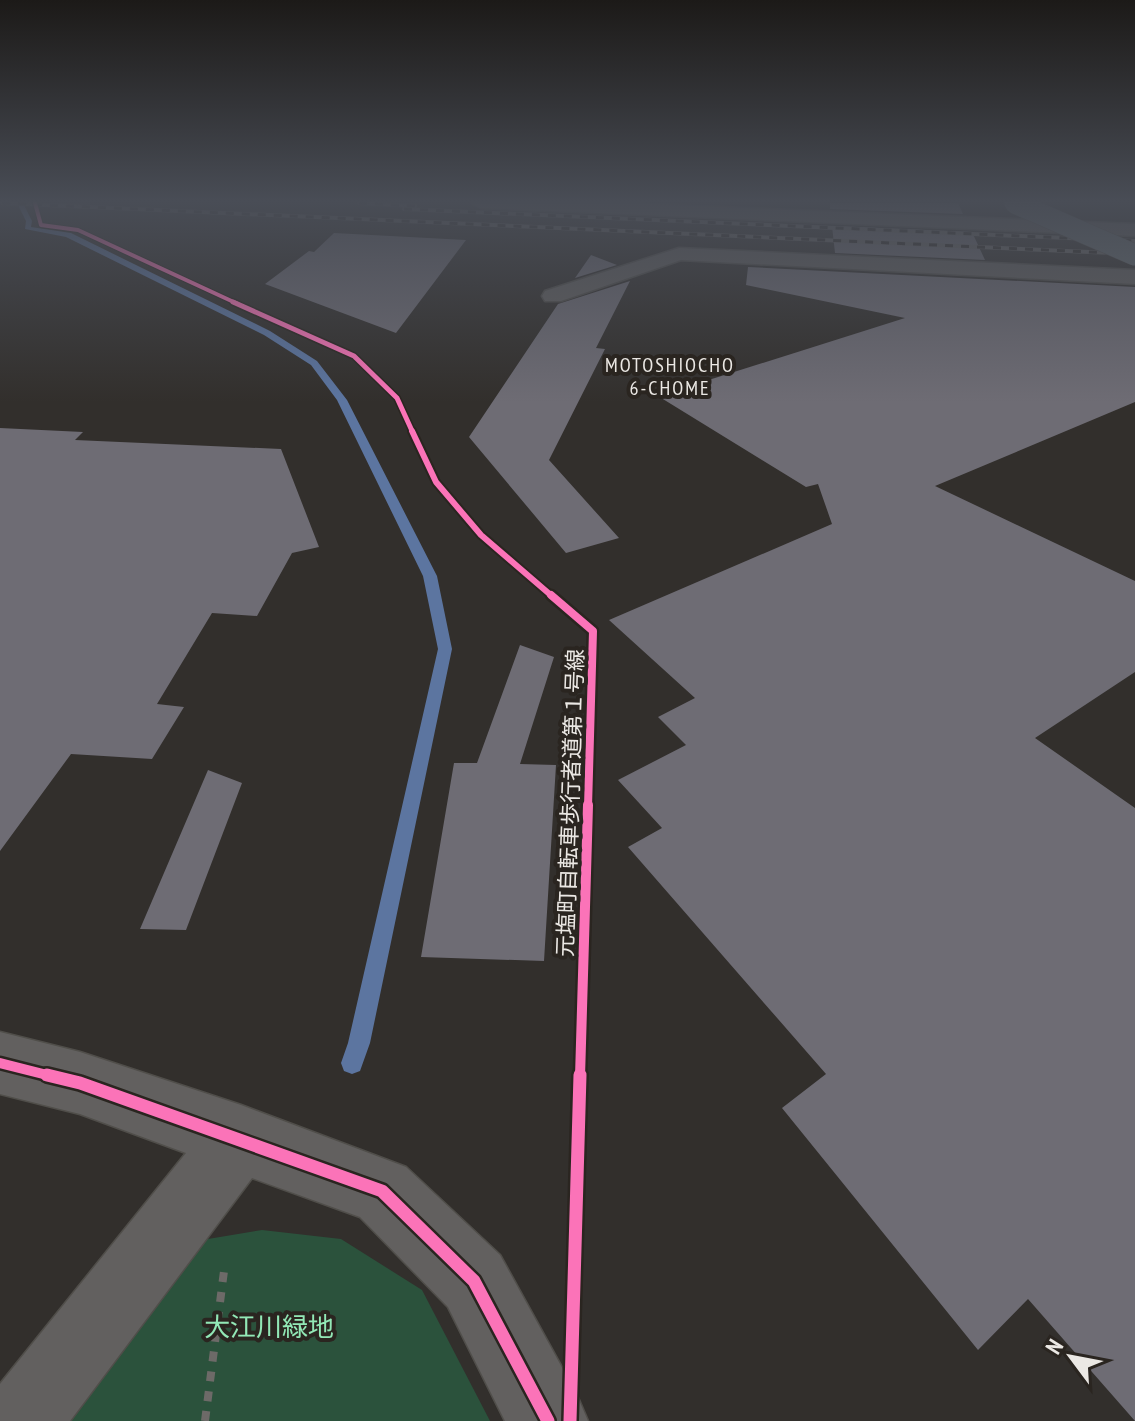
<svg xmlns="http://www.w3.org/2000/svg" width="1135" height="1421" viewBox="0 0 1135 1421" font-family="'PT Sans Narrow','Noto Sans JP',sans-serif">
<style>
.green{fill:#2b523c}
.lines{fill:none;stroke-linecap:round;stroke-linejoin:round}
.stream{fill:#5c75a0;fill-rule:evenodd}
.building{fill:#6e6c74}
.minor-casing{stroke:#504e4a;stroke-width:3}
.path-far5{stroke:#6d6a68;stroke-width:2;stroke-dasharray:3 3;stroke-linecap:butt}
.path-far4{stroke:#6d6a68;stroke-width:3;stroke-dasharray:4 4;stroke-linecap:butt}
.path-far3{stroke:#6d6a68;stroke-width:4;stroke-dasharray:5 5;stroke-linecap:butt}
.path-far2{stroke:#6d6a68;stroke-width:5;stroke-dasharray:6 6;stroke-linecap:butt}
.path-far1{stroke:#6d6a68;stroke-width:6;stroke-dasharray:8 8;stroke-linecap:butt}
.path{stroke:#6d6a68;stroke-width:8;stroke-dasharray:10 10;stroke-linecap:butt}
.minor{fill:#62605f;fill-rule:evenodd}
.rail-casing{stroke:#696765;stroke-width:4}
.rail{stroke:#2a2520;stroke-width:3;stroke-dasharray:8;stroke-linecap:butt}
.highway-bridge-casing{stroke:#504e4a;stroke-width:22;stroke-linecap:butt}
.highway-bridge{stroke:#656d71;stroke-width:21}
.cycleway-far5-casing{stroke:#2a2520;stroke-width:6}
.cycleway-far4-casing{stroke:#2a2520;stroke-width:8}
.cycleway-far3-casing{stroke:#2a2520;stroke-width:10}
.cycleway-far2-casing{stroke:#2a2520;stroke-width:13}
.cycleway-far1-casing{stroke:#2a2520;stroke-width:15}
.cycleway-casing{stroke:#2a2520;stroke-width:18}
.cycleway-far5{stroke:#fb73b8;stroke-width:4}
.cycleway-far4{stroke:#fb73b8;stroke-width:5}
.cycleway-far3{stroke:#fb73b8;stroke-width:6}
.cycleway-far2{stroke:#fb73b8;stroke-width:8}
.cycleway-far1{stroke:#fb73b8;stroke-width:10}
.cycleway{stroke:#fb73b8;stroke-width:13}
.labels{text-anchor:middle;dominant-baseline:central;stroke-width:8;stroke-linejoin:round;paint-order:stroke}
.far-neighbourhood-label{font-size:20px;letter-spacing:2px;fill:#ebe8e4;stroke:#2a2520}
.street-label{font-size:22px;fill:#ebe8e4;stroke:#2a2520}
.near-park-label{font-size:26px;fill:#92e8b6;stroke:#2a2520}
</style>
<rect width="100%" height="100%" fill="#322f2c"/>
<path class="green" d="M262,1230L341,1239L422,1290L490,1421H60L196,1241Z"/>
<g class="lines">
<path class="stream" d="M17,203H23L32,221L31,227L71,233L270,331L317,361L347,400L437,576L452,649L370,1043L360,1071L352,1074L344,1071L341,1063L348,1043L438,649L423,576L337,400L311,365L264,335L66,237L25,229L26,221Z"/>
</g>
<path class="building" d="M830,203H958L963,214L830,209Z
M832,226L972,232L985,260L835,253Z
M334,233L466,240L396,333L265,284L309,251L314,252Z
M591,255L617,265L575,278Z
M748,267L1135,287V402L935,486L1135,581V672L1035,738L1135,808V1421L1028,1299L978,1350L782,1108L826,1074L628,847L662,828L618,780L686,745L658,717L695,698L609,620L832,524L818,484L806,487L658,396L905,318L746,285Z
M630,281L596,348L605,349L549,460L619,538L566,553L469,437L558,304Z
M0,428L83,432L75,440L281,449L319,547L292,553L257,616L212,613L157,704L184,707L152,759L71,754L0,851Z
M520,645L554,657L520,764L556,765L544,961L421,957L454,763H477Z
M208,770L242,783L186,930L140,929Z"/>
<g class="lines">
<g class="minor-casing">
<path id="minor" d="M472,203H620L1135,224V236L481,208Z
M679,248L1135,270V284L681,260L561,301H545L542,296L545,291Z
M0,1032L80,1052L241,1105L406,1167L500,1255L576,1393L588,1421H505L448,1307L360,1217L252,1178L70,1421H0V1384L186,1153L80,1114L0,1094Z"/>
</g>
<path class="path-far5" d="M35,203L41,225L78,230L238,304"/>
<path class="path-far4" d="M233,302L354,356L397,398L413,433"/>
<path class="path-far3" d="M412,431L436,482L481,535L553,597"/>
<path class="path-far2" d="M551,595L593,631L588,807"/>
<path class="path-far1" d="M580,1077L588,805"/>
<path class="path" d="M573,1324L580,1075
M205,1421L225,1263"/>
<use href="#minor" class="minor"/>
<g class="rail-casing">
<path id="rail" d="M2,203L1135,254
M359,203L415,206
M404,209L1135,241"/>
</g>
<use href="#rail" class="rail"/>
<g class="highway-bridge-casing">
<path id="highway-bridge" d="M1015,203L1135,255"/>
</g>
<use href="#highway-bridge" class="highway-bridge"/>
<g class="cycleway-far5-casing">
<path id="cycleway-far5" d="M35,203L41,225L78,230L238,304"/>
</g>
<g class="cycleway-far4-casing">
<path id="cycleway-far4" d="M233,302L354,356L397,398L413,433"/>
</g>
<g class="cycleway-far3-casing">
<path id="cycleway-far3" d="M412,431L436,482L481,535L553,597"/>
</g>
<g class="cycleway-far2-casing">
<path id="cycleway-far2" d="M551,595L593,631L588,807"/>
</g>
<g class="cycleway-far1-casing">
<path id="cycleway-far1" d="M0,1063L55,1077
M580,1077L588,805"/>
</g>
<g class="cycleway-casing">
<path id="cycleway" d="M47,1075L80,1083L382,1191L474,1281L548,1421
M570,1421L580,1075"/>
</g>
<use href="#cycleway-far5" class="cycleway-far5"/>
<use href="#cycleway-far4" class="cycleway-far4"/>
<use href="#cycleway-far3" class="cycleway-far3"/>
<use href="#cycleway-far2" class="cycleway-far2"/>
<use href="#cycleway-far1" class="cycleway-far1"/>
<use href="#cycleway" class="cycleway"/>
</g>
<linearGradient id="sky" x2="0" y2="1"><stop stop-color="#1c1a18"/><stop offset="0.5" stop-color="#494d56"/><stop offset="1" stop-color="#494d56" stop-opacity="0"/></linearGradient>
<rect width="1135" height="402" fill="url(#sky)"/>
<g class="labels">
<g class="far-neighbourhood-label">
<text x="670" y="365">MOTOSHIOCHO<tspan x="670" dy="23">6-CHOME</tspan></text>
</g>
<g class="street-label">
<text transform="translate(570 803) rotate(-88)">元塩町自転車歩行者道第１号線</text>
</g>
<g class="near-park-label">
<text x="269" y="1326">大江川緑地</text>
</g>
</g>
<g transform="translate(1071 1357) rotate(302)" stroke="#2a2520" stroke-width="6" paint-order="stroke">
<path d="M0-6L14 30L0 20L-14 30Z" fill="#ebe8e4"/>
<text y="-12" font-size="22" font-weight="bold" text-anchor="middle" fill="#ebe8e4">N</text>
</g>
</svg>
